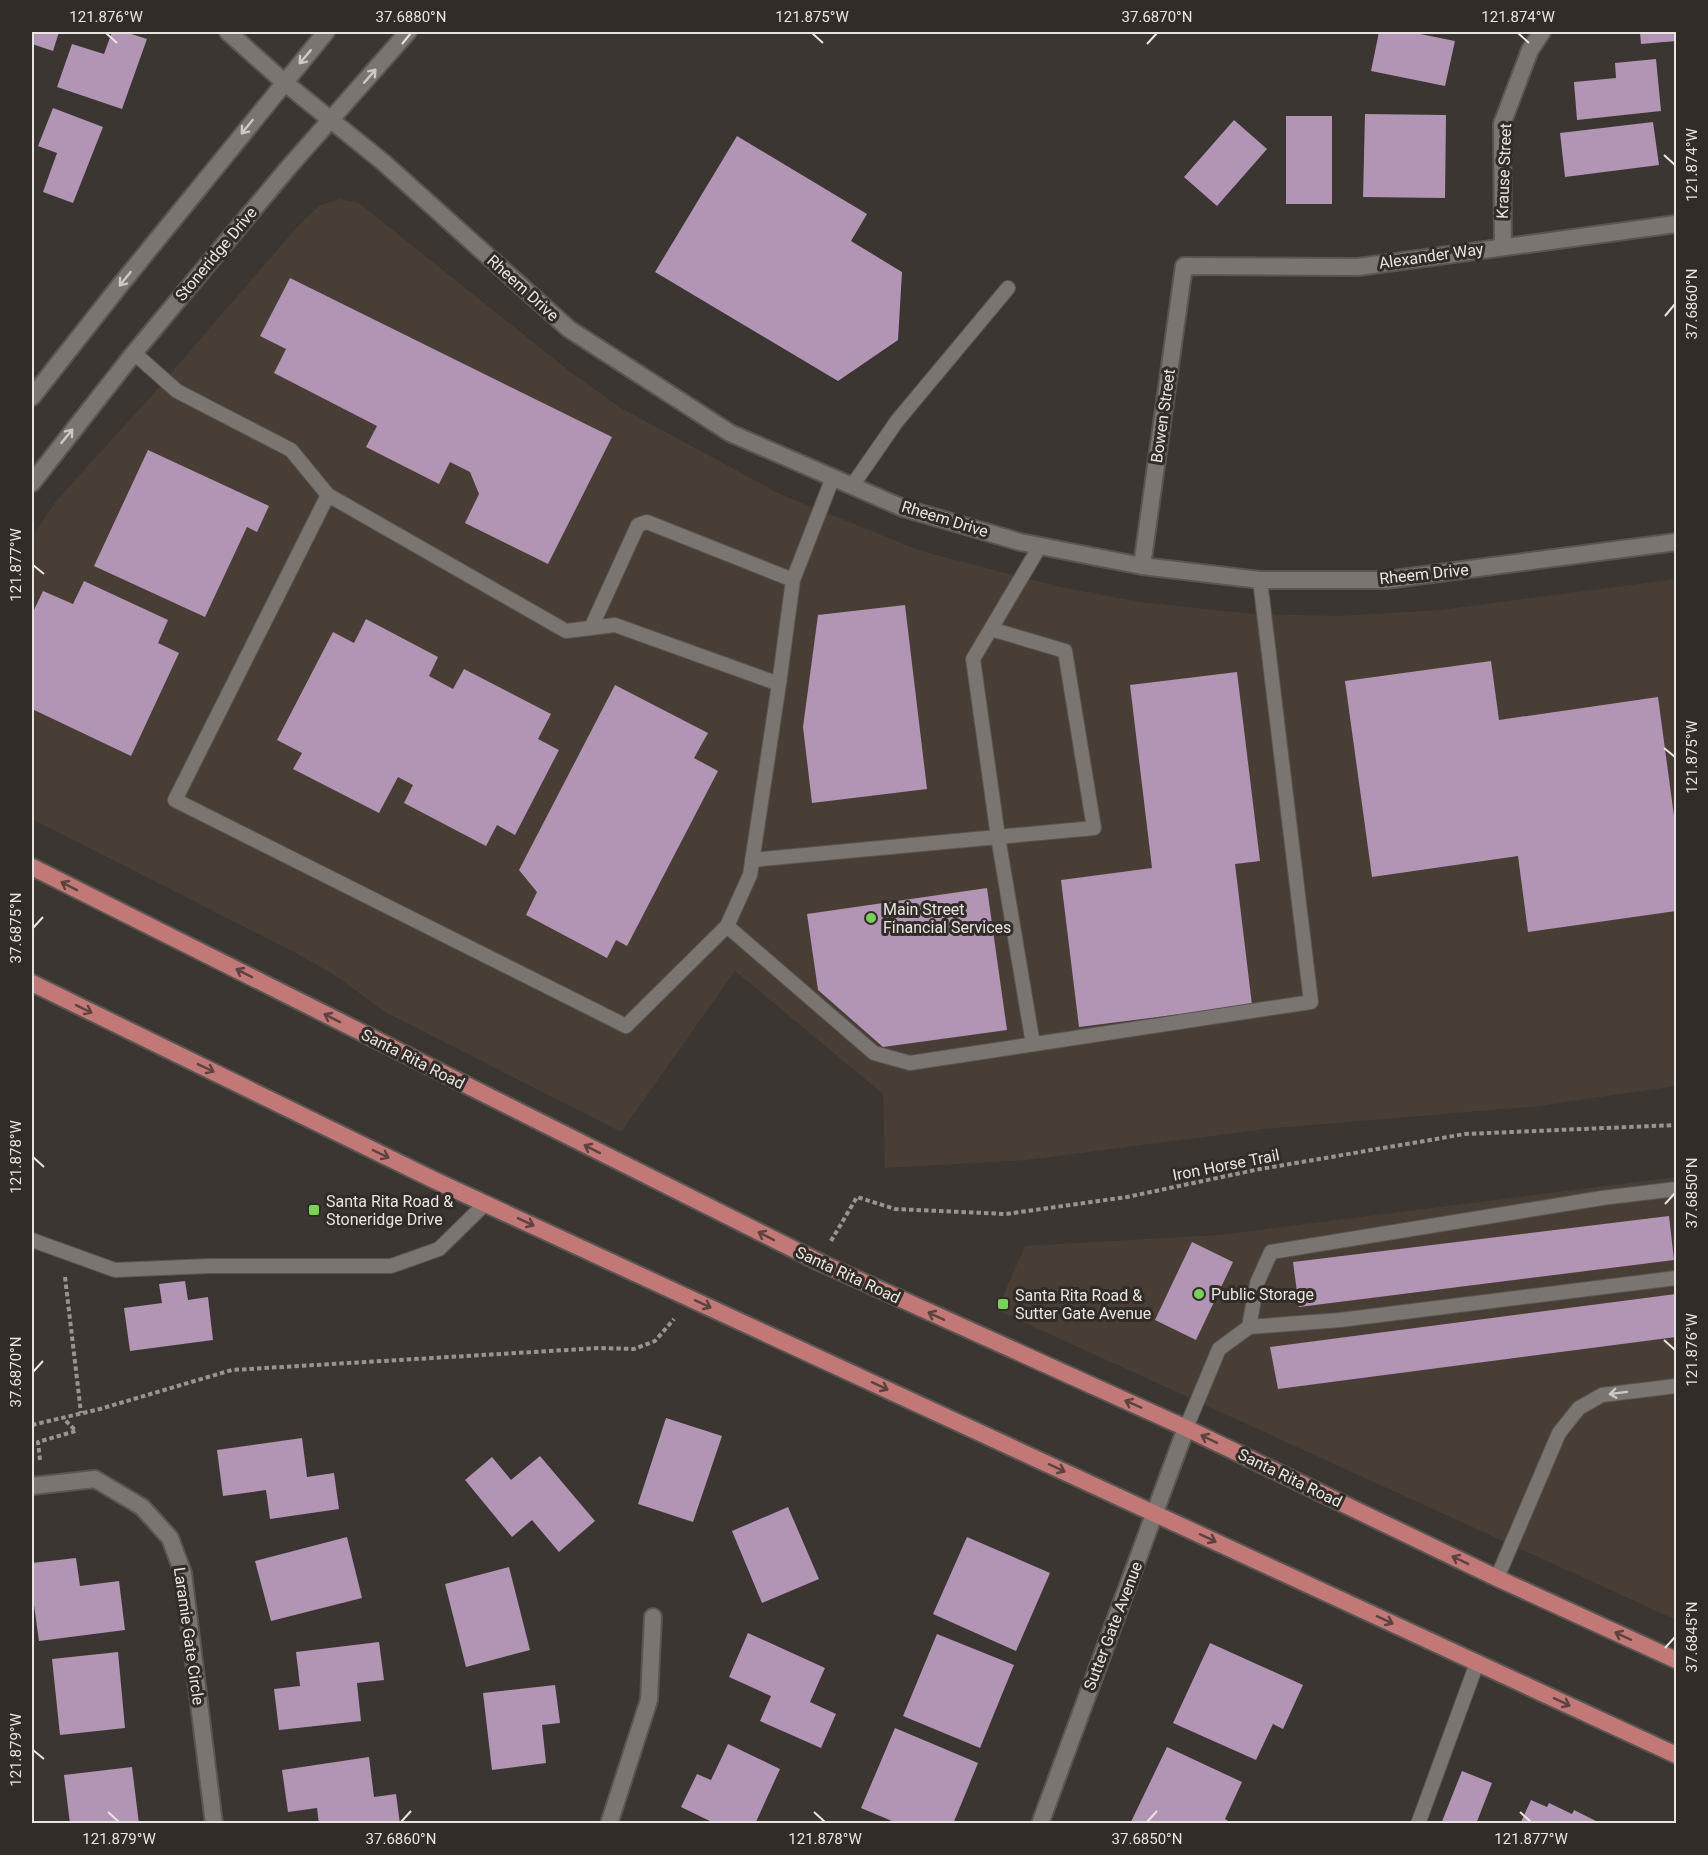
<svg xmlns="http://www.w3.org/2000/svg" width="1708" height="1855" viewBox="0 0 1708 1855" font-family="Roboto,sans-serif">
<style>
.built{fill:#483e35}
.building{fill:#b294b4}
.lines{fill:none;stroke-linecap:round;stroke-linejoin:round}
.service-casing{stroke:#595551;stroke-width:16}
.minor-casing{stroke:#595551;stroke-width:20}
.secondary-casing{stroke:#595551;stroke-width:20}
.primary-casing{stroke:#595551;stroke-width:20}
.path{stroke:#989490;stroke-width:4;stroke-dasharray:4.5 3;stroke-linecap:butt}
.service{stroke:#7a7570;stroke-width:14}
.minor{stroke:#7a7570;stroke-width:16}
.secondary{stroke:#7a7570;stroke-width:16}
.primary{stroke:#c17877;stroke-width:16}
.oneway{stroke:#ccc8c5}
.oneway2{stroke:#5c4340}
.ticks{fill:none;stroke:#e7e4e1;stroke-width:2}
.poi-dot{fill:#78d158;stroke:#312c28;stroke-width:2}
.labels{text-anchor:middle;dominant-baseline:central;stroke-width:6;stroke-linejoin:round;paint-order:stroke}
.street-label{font-size:16px;fill:#e7e4e1;stroke:#312c28}
.poi-label{font-size:16px;fill:#e7e4e1;stroke:#312c28;text-anchor:start}
.neatline{fill:none;stroke:#e7e4e1;stroke-width:2}
.ticks-label{font-size:15px;text-anchor:middle;fill:#e7e4e1}
</style>
<rect width="100%" height="100%" fill="#3b3632"/>
<path class="built" d="M339,199L359,203L573,374L621,408L780,494L921,551L1056,586L1139,602L1253,614L1341,616L1441,610L1676,579V1086L1538,1106L1265,1129L1027,1160L885,1168L883,1094L735,971L621,1132L385,1012L333,974L290,950L32,819V537L56,501L154,393L297,227L319,206Z
M1676,1177V1620L997,1310L1025,1246L1218,1235Z"/>
<path class="building" d="M32,32H59L53,51L32,44Z
M112,32H125L147,39L122,109L57,87L72,44L104,54Z
M1379,32H1410L1455,41L1445,86L1371,71Z
M1640,32H1676V41L1641,44Z
M1656,59L1661,111L1577,120L1574,82L1616,78L1615,63Z
M53,108L103,127L73,203L43,192L57,153L38,146Z
M1365,114L1446,115L1445,198L1363,197Z
M1286,116H1332V204H1286Z
M1234,120L1267,149L1217,206L1184,177Z
M1653,122L1659,165L1565,177L1560,133Z
M737,136L867,214L851,241L902,272L898,340L838,381L655,272Z
M290,278L612,437L548,564L465,523L479,494L470,472L450,462L439,484L366,447L377,426L274,373L286,349L260,336Z
M148,450L269,506L257,532L247,527L205,617L94,566Z
M84,581L168,620L158,643L179,653L131,756L32,709V614L43,591L73,604Z
M905,605L927,789L812,803L803,727L818,615Z
M366,619L438,657L429,676L453,689L464,669L551,714L538,739L559,750L515,835L497,825L486,846L404,803L413,785L398,777L379,813L293,769L302,753L277,740L333,632L354,643Z
M1491,661L1499,720L1658,697L1676,831V911L1528,932L1518,856L1372,877L1345,681Z
M1237,672L1260,861L1235,864L1252,1005L1079,1027L1061,880L1152,868L1130,685Z
M615,685L708,733L694,758L718,771L627,946L616,940L607,958L526,915L537,892L519,870Z
M987,888L1007,1030L883,1047L818,990L807,914Z
M1669,1216L1674,1260L1299,1307L1293,1262Z
M1192,1242L1233,1262L1196,1340L1155,1320Z
M185,1281L188,1300L208,1297L213,1340L130,1351L124,1308L162,1303L159,1284Z
M1676,1294V1337L1278,1389L1270,1347Z
M666,1418L722,1436L693,1522L638,1504Z
M302,1438L307,1477L334,1473L339,1509L270,1519L266,1490L223,1496L217,1450Z
M540,1456L595,1521L559,1552L532,1520L512,1537L465,1480L492,1457L511,1480Z
M788,1507L819,1579L762,1603L732,1531Z
M347,1537L362,1598L271,1621L255,1561Z
M967,1537L1050,1573L1016,1651L933,1614Z
M76,1558L80,1586L119,1581L125,1630L39,1641L33,1598H32V1563Z
M509,1567L530,1650L466,1667L445,1584Z
M748,1633L825,1668L810,1702L836,1714L821,1748L760,1721L771,1696L729,1677Z
M937,1634L1014,1665L980,1748L903,1716Z
M379,1642L384,1680L357,1683L361,1721L279,1730L274,1689L300,1686L296,1652Z
M1210,1643L1303,1685L1283,1729L1273,1724L1256,1760L1173,1723Z
M118,1652L125,1728L60,1735L52,1659Z
M555,1685L560,1723L542,1725L546,1763L492,1770L483,1693Z
M895,1728L978,1763L953,1824H899L861,1808Z
M728,1744L780,1769L755,1824H716L681,1807L697,1774L711,1780Z
M1167,1747L1242,1782L1225,1819L1233,1824H1130Z
M369,1757L374,1797L396,1794L400,1824H319L317,1808L288,1812L282,1770Z
M132,1767L139,1824H70L64,1775Z
M1462,1771L1492,1783L1476,1824H1441Z
M1531,1800L1547,1807L1549,1803L1572,1814L1574,1810L1602,1824H1520Z"/>
<g class="lines">
<g class="service-casing">
<path id="service" d="M134,353L177,391L291,450L328,495L566,631L615,625L779,684
M852,486L897,421L1008,288
M328,495L175,800L626,1026L727,926L750,875L779,684L793,580L833,477
M591,628L638,525L647,522L793,580
M752,860L1094,828L1065,651L991,629
M727,926L874,1053L910,1063L1311,1002L1260,580
M1033,1044L998,837L973,659L1040,546
M32,1240L115,1270L209,1266H391L439,1249L486,1203
M1249,1327L1257,1283L1271,1252L1602,1198L1676,1189
M1186,1428L1219,1349L1249,1327L1340,1320L1676,1278
M1497,1578L1559,1433L1579,1408L1602,1395L1676,1386
M1418,1824L1477,1663"/>
</g>
<g class="minor-casing">
<path id="minor" d="M228,32L284,82L383,162L569,329L730,433L903,508L1020,542L1142,566L1260,580H1386L1676,542
M1503,247L1502,124L1530,50L1542,32
M1142,566L1184,266L1358,267L1676,224
M32,1486L95,1479L142,1507L170,1538L183,1573L214,1824
M609,1824L649,1700L653,1617
M1040,1824L1186,1428"/>
</g>
<g class="secondary-casing">
<path id="secondary" d="M32,397L121,284L326,32
M32,483L134,353L288,168L408,32"/>
</g>
<g class="primary-casing">
<path id="primary" d="M32,867L819,1262L1186,1428L1497,1578L1676,1660
M32,983L434,1180L1676,1755"/>
</g>
<path class="path" d="M831,1241L857,1197L895,1209L1006,1214L1127,1197L1255,1170L1465,1134L1676,1125
M65,1277L81,1413
M32,1425L100,1409L232,1370L600,1348L634,1349L655,1341L674,1319
M40,1460L38,1442L76,1431L63,1418"/>
<use href="#service" class="service"/>
<use href="#minor" class="minor"/>
<use href="#secondary" class="secondary"/>
<use href="#primary" class="primary"/>
</g>
<defs><path id="oneway-shaft" d="M-6 0H5M1.5-3L5.5 0L1.5 3" fill="none" stroke-width="1.6" stroke-linecap="round" stroke-linejoin="round" transform="scale(1.5)"/></defs>
<g class="oneway">
<use href="#oneway-shaft" transform="translate(305 57) rotate(130)"/>
<use href="#oneway-shaft" transform="translate(370 76) rotate(-49)"/>
<use href="#oneway-shaft" transform="translate(247 127) rotate(129)"/>
<use href="#oneway-shaft" transform="translate(125 279) rotate(129)"/>
<use href="#oneway-shaft" transform="translate(67 436) rotate(-51)"/>
<use href="#oneway-shaft" transform="translate(1618 1393) rotate(173)"/>
</g>
<g class="oneway2">
<use href="#oneway-shaft" transform="translate(69 886) rotate(-153)"/>
<use href="#oneway-shaft" transform="translate(244 973) rotate(-153)"/>
<use href="#oneway-shaft" transform="translate(84 1009) rotate(26)"/>
<use href="#oneway-shaft" transform="translate(332 1018) rotate(-153)"/>
<use href="#oneway-shaft" transform="translate(206 1068) rotate(26)"/>
<use href="#oneway-shaft" transform="translate(592 1149) rotate(-153)"/>
<use href="#oneway-shaft" transform="translate(381 1154) rotate(26)"/>
<use href="#oneway-shaft" transform="translate(526 1222) rotate(25)"/>
<use href="#oneway-shaft" transform="translate(766 1236) rotate(-153)"/>
<use href="#oneway-shaft" transform="translate(703 1304) rotate(25)"/>
<use href="#oneway-shaft" transform="translate(936 1316) rotate(-155)"/>
<use href="#oneway-shaft" transform="translate(880 1386) rotate(25)"/>
<use href="#oneway-shaft" transform="translate(1133 1404) rotate(-156)"/>
<use href="#oneway-shaft" transform="translate(1209 1439) rotate(-154)"/>
<use href="#oneway-shaft" transform="translate(1057 1468) rotate(25)"/>
<use href="#oneway-shaft" transform="translate(1208 1538) rotate(25)"/>
<use href="#oneway-shaft" transform="translate(1460 1560) rotate(-154)"/>
<use href="#oneway-shaft" transform="translate(1385 1620) rotate(25)"/>
<use href="#oneway-shaft" transform="translate(1623 1636) rotate(-155)"/>
<use href="#oneway-shaft" transform="translate(1562 1702) rotate(25)"/>
</g>
<path class="ticks" d="M106,33L117,43M812,33L823,43M1518,33L1529,43M402,44L411,33M1147,44L1157,33M1664,155L1675,165M1665,316L1675,304M33,565L44,574M1664,748L1675,757M33,928L43,917M33,1157L44,1167M1665,1204L1675,1193M1664,1340L1675,1350M33,1372L43,1361M1665,1648L1675,1637M33,1750L44,1759M108,1812L119,1822M814,1812L825,1822M1520,1812L1531,1822M401,1822L411,1811M1147,1822L1157,1811"/>
<g class="poi-dot">
<circle cx="871" cy="918" r="6"/>
<rect x="308" y="1204" width="12" height="12" rx="3"/>
<circle cx="1199" cy="1294" r="6"/>
<rect x="997" y="1298" width="12" height="12" rx="3"/>
</g>
<g class="labels">
<g class="street-label">
<text transform="translate(1504 171) rotate(-88)">Krause Street</text>
<text transform="translate(216 254) rotate(-50)">Stoneridge Drive</text>
<text transform="translate(1431 256) rotate(-8)">Alexander Way</text>
<text transform="translate(523 288) rotate(42)">Rheem Drive</text>
<text transform="translate(1163 416) rotate(-82)">Bowen Street</text>
<text transform="translate(945 519) rotate(17)">Rheem Drive</text>
<text transform="translate(1424 574) rotate(-6)">Rheem Drive</text>
<text transform="translate(413 1059) rotate(27)">Santa Rita Road</text>
<text transform="translate(1226 1165) rotate(-11)">Iron Horse Trail</text>
<text transform="translate(848 1275) rotate(25)">Santa Rita Road</text>
<text transform="translate(1290 1478) rotate(26)">Santa Rita Road</text>
<text transform="translate(1113 1626) rotate(-69)">Sutter Gate Avenue</text>
<text transform="translate(189 1636) rotate(82)">Laramie Gate Circle</text>
</g>
<g class="poi-label">
<text x="883" y="909">Main Street<tspan x="883" dy="18">Financial Services</tspan></text>
<text x="326" y="1201">Santa Rita Road &amp;<tspan x="326" dy="18">Stoneridge Drive</tspan></text>
<text x="1211" y="1294">Public Storage</text>
<text x="1015" y="1295">Santa Rita Road &amp;<tspan x="1015" dy="18">Sutter Gate Avenue</tspan></text>
</g>
</g>
<rect width="1708" height="1855" fill="none" stroke="#312c28" stroke-width="66"/>
<rect x="33" y="33" width="1642" height="1789" class="neatline"/>
<g class="ticks-label">
<text x="106" y="22">121.876°W</text>
<text x="411" y="22">37.6880°N</text>
<text x="812" y="22">121.875°W</text>
<text x="1157" y="22">37.6870°N</text>
<text x="1518" y="22">121.874°W</text>
<text transform="translate(1692 165) rotate(-90)" y="5">121.874°W</text>
<text transform="translate(1692 304) rotate(-90)" y="5">37.6860°N</text>
<text transform="translate(16 565) rotate(-90)" y="5">121.877°W</text>
<text transform="translate(1692 757) rotate(-90)" y="5">121.875°W</text>
<text transform="translate(16 928) rotate(-90)" y="5">37.6875°N</text>
<text transform="translate(16 1157) rotate(-90)" y="5">121.878°W</text>
<text transform="translate(1692 1193) rotate(-90)" y="5">37.6850°N</text>
<text transform="translate(1692 1350) rotate(-90)" y="5">121.876°W</text>
<text transform="translate(16 1372) rotate(-90)" y="5">37.6870°N</text>
<text transform="translate(1692 1637) rotate(-90)" y="5">37.6845°N</text>
<text transform="translate(16 1750) rotate(-90)" y="5">121.879°W</text>
<text x="119" y="1844">121.879°W</text>
<text x="401" y="1844">37.6860°N</text>
<text x="825" y="1844">121.878°W</text>
<text x="1147" y="1844">37.6850°N</text>
<text x="1531" y="1844">121.877°W</text>
</g>
</svg>
